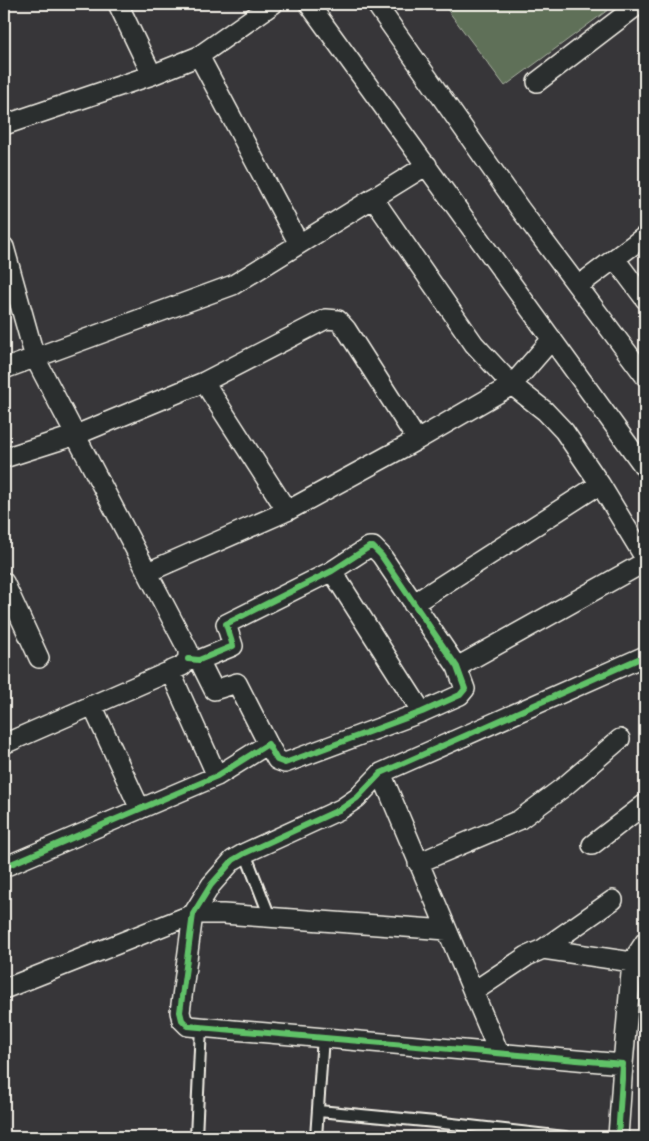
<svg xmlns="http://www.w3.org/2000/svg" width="649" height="1141" viewBox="0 0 649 1141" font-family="Mynerve,sans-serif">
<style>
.green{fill:#5e7059;stroke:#a9b0a0}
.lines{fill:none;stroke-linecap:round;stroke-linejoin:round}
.lane-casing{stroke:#f4f1e8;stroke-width:14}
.street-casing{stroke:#f4f1e8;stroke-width:22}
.lane{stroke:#2a2d2e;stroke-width:10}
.street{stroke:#2a2d2e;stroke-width:19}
.cycleway-casing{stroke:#2a2d2e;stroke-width:9}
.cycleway{stroke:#61c268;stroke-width:6}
</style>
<rect width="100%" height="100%" fill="#373639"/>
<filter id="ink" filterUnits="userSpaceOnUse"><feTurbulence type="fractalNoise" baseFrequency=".02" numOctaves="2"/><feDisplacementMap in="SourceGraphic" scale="10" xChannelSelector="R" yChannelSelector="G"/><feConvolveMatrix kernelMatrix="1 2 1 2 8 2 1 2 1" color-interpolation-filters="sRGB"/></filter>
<g filter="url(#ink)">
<path class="green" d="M443,4H616L505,86Z"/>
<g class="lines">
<g class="lane-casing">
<path id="lane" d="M245,853L270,917
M319,1111L435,1122L565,1137
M196,1137L201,1027
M316,1137L323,1037"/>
</g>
<g class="street-casing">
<path id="street" d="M118,4L152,75
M309,4L645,468
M376,4L520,209L645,376
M199,56L299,244
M537,82L639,4
M4,125L152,75L199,56L273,4
M373,198L474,344L512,385L545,411L564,431L600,484L645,558
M4,247L35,358L188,650V659L182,666L4,744
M615,259L645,299
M578,286L645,236
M4,369L233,285L427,165
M204,382L287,511
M4,458L76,435L204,382L326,319L338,320L346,329L417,440
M332,571L422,712
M148,572L287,511L417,440L512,385L552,339
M4,582L39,658
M413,604L600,484
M199,660L214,690L237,683L268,744
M457,667L645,562
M170,671L217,776
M92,705L140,809
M381,773L499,1053
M592,845L645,804
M418,863L519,820L565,786L620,739
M4,867L217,776L268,744L277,760L285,763L422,712L460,695L465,689L457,667L381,555L373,547H369L332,571L226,624L233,646L199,660L188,659
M543,949L613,900
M4,989L193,914H223L447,930
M473,992L527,956L543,949L632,962
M623,1064L632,962L645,942
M618,1137L623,1064L188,1026L182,1020L180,1012L193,914L211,885L233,860L245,853L341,809L357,798L381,773L645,656"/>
</g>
<use href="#lane" class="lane"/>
<use href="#street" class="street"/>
<g class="cycleway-casing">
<path id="cycleway" d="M4,867L217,776L268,744L277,760L285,763L422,712L460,695L465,689L457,667L381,555L373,547H369L332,571L226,624L233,646L199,660L188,659
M618,1137L623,1064L188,1026L182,1020L180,1012L193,914L211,885L233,860L245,853L341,809L357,798L381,773L645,656"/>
</g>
<use href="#cycleway" class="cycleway"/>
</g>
</g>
<rect width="649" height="1141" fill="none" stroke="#2a2d2e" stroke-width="20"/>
<rect x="10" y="10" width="629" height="1121" fill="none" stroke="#f4f1e8" stroke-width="2" filter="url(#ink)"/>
</svg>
